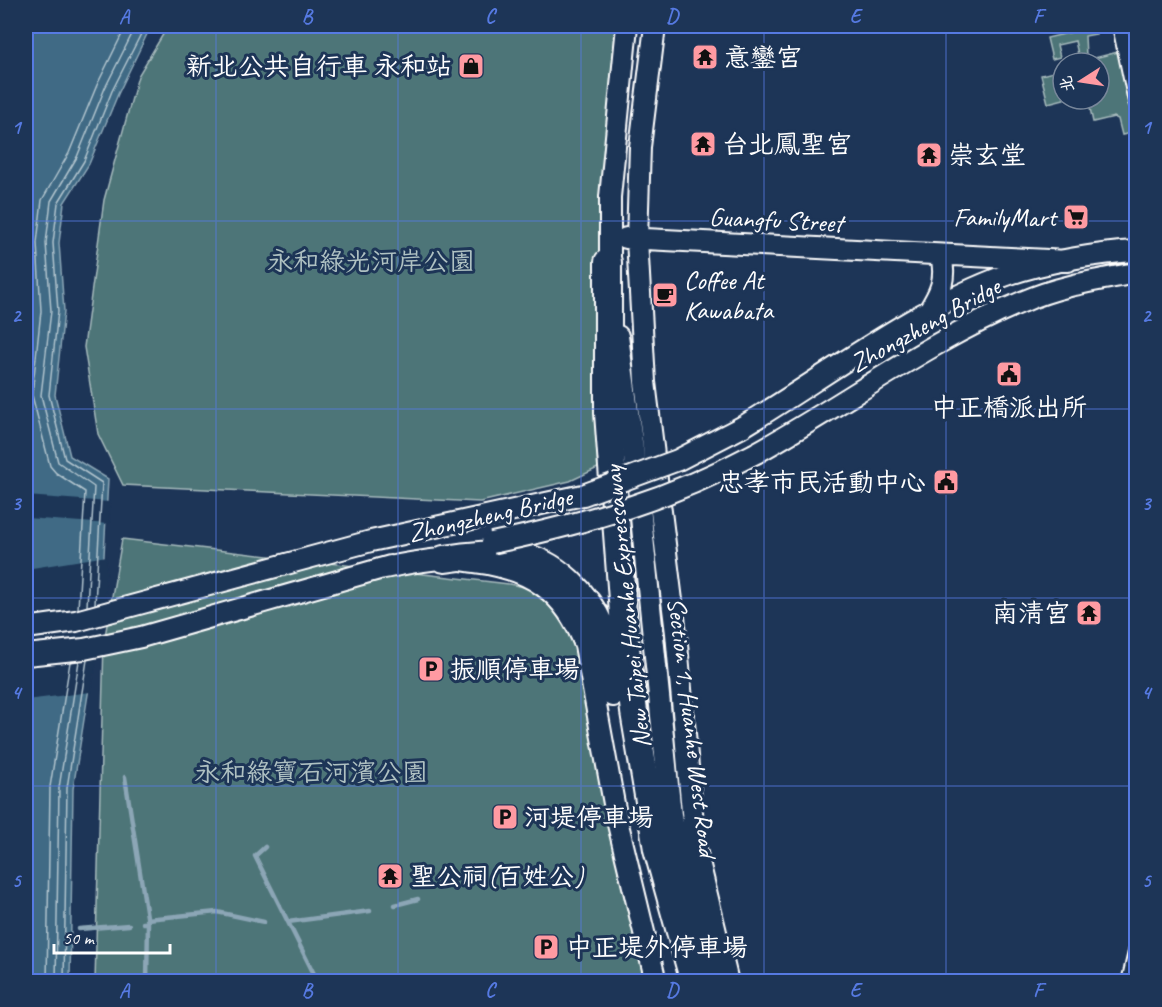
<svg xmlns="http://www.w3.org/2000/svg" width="1162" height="1007" viewBox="0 0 1162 1007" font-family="Caveat,'LXGW WenKai TC',sans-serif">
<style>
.green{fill:#4e7578;stroke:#a6babc;stroke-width:1.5}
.water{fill:#3f6b85;stroke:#8ca6b6;stroke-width:1.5}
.pier{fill:#1d3557}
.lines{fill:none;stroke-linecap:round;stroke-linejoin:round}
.shore{stroke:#b2c4ce;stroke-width:1.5}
.stream{stroke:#8ca6b6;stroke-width:4.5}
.street-casing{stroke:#fff;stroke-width:18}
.secondary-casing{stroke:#fff;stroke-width:24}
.highway-casing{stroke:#fff;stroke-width:30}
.street{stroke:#1d3557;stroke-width:14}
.secondary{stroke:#1d3557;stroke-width:20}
.highway{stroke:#1d3557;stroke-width:26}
.secondary-bridge-casing{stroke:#fff;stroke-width:24;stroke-linecap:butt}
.secondary-bridge{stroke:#1d3557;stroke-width:20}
.grid{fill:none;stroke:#567ae2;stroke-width:1.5;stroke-opacity:0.55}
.labels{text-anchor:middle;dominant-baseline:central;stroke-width:6;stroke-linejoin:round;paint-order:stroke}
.poi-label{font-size:26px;fill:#fff;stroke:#1d3557;text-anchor:start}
.street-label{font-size:26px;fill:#fff;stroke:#1d3557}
.park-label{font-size:26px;fill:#afc1c2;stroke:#1d3557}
.neatline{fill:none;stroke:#567ae2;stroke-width:2}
.grid-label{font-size:20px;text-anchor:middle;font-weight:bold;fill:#567ae2}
</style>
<rect width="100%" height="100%" fill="#1d3557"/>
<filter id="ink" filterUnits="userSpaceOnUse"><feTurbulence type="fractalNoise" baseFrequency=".0167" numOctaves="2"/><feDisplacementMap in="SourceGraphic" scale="12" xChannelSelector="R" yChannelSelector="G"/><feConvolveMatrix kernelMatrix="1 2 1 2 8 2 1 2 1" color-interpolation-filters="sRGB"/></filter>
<g filter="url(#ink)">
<path class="green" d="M168,26H626L602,466L570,481L480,502L123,485L98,434L84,347L104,200L138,76Z
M1094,27L1096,34L1085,36L1086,56L1091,59L1118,52L1136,132L1122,135L1118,119L1114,117L1093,122L1088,99H1099V63H1080L1075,41L1057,45L1060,57L1052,59L1047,38Z
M1062,70L1064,99L1048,103L1041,75Z
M122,539L509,584L579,598L658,981L95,982L104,642Z"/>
<path class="water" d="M26,26H151L118,94L89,164L64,203L59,243L64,311L55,395L70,456L108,479L101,612L73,789L70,982L26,981Z"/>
<path class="pier" d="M26,496L110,502L109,524L26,518Z
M107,556L104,612L91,692L26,700V569Z"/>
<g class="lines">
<path class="shore" d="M95,604L102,483L65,459L49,395L58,311L53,243L58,203L84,161L112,91L145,26
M87,606L94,487L58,462L41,395L51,311L46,243L51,201L77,157L105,88L136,26
M78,609L85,492L56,473L50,466L32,395L41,311L37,243L42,200L69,153L97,85L126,26
M47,982L50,787L70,662
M56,982L59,788L79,661
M64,982L67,788L87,660"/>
<path class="stream" d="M125,777L148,923H143
M265,847L255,856L318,982
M395,905L418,899
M147,919L217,912L264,922
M288,922L370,911
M79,929L129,925
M147,982L148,923"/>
<g class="street-casing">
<path id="street" d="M1120,26L1136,102
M1129,982L1136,952"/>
</g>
<g class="secondary-casing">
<path id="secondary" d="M655,26L640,147L637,239L645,382L676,633L695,845L728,982
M626,238L1068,261
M610,274V197L627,26
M928,312C940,293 947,279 941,256
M618,336L638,487L671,815L710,982
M742,427C825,377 916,307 1007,275C1044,262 1098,253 1136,251
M756,453C845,404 928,341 1022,302C1058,286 1098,280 1136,273
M379,569C400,565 422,560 443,559C453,558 465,561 475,562C531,569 565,592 585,645L617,820L656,982
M26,655L84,649L141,637L390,566"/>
</g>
<g class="highway-casing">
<path id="highway" d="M608,262V413L625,640L634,712L657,849L694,982
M444,559C469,556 493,552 518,556C555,561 587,595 602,629C610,649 611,672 613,693"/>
</g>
<use href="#street" class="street"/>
<use href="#secondary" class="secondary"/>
<use href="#highway" class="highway"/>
<g class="secondary-bridge-casing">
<path id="secondary-bridge" d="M492,543C587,523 670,499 756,453
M26,628L76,621L371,541L583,495L678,460L742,427"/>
</g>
<use href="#secondary-bridge" class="secondary-bridge"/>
</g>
</g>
<path class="grid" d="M216,26V982M398,26V982M581,26V982M764,26V982M946,26V982M26,221H1136M26,409H1136M26,598H1136M26,786H1136"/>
<defs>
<g id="temple-square" transform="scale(1.35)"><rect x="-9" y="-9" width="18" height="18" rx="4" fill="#ff9aa2" stroke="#1d3557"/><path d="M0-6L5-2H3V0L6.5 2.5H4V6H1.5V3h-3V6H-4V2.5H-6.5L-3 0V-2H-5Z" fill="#111"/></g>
<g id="shop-square" transform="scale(1.35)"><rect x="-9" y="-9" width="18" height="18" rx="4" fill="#ff9aa2" stroke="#1d3557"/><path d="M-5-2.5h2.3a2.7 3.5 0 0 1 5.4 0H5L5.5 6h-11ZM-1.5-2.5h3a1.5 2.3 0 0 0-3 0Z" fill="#111"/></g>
<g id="supermarket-square" transform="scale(1.35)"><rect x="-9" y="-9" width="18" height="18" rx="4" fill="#ff9aa2" stroke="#1d3557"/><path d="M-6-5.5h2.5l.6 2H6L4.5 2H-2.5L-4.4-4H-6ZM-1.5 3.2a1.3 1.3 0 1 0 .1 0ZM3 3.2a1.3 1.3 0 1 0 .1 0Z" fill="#111"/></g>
<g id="cafe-square" transform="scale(1.35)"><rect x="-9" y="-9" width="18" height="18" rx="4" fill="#ff9aa2" stroke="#1d3557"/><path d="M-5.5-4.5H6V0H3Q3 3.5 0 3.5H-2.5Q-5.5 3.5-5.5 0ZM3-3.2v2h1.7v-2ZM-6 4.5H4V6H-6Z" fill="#111"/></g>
<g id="civic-square" transform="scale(1.35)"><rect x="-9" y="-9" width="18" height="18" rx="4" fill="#ff9aa2" stroke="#1d3557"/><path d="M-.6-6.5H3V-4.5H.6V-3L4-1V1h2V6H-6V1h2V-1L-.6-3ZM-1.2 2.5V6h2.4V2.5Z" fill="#111"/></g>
<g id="parking-square" transform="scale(1.35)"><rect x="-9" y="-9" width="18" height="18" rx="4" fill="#ff9aa2" stroke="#1d3557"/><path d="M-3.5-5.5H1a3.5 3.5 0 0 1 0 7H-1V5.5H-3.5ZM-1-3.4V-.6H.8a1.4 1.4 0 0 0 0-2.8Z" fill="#111"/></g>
</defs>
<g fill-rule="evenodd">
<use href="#temple-square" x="705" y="57"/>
<use href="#shop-square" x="471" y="66"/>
<use href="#temple-square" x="703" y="144"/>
<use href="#temple-square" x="929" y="155"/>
<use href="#supermarket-square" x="1076" y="217"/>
<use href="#cafe-square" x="665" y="295"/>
<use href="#civic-square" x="1009" y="374"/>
<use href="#civic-square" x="946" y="482"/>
<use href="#temple-square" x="1089" y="613"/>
<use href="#parking-square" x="431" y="669"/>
<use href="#parking-square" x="505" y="817"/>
<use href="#temple-square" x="390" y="876"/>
<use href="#parking-square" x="546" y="947"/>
</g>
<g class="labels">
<g class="poi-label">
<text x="724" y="57">意鑾宮</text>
<text x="452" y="66" text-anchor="end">新北公共自行車 永和站</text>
<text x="722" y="144">台北鳳聖宮</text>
<text x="948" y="155">崇玄堂</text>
<text x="1056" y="217" text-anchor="end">FamilyMart</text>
<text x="684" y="280">Coffee At<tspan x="684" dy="30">Kawabata</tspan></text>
<text x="1009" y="407" text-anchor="middle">中正橋派出所</text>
<text x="926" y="482" text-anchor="end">忠孝市民活動中心</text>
<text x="1070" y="613" text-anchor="end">南清宮</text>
<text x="450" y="669">振順停車場</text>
<text x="524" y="817">河堤停車場</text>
<text x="410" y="876">聖公祠(百姓公)</text>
<text x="566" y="947">中正堤外停車場</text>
</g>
<g class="street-label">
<text transform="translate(776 220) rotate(3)">Guangfu Street</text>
<text transform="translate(925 325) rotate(-29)">Zhongzheng Bridge</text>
<text transform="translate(490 515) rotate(-13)">Zhongzheng Bridge</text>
<text transform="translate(627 607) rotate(-96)">New Taipei Huanhe Expressaway</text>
<text transform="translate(692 727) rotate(83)">Section 1, Huanhe West Road</text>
</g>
<g class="park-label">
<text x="371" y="261">永和綠光河岸公園</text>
<text x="311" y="772">永和綠寶石河濱公園</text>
</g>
</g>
<rect width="1162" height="1007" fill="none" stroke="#1d3557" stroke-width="66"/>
<g transform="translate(1081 81) rotate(258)"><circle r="28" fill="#1d3557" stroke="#77869a" stroke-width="1.5"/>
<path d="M0-4.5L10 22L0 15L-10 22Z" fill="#ff9aa2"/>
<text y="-9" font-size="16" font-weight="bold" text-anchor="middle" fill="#ffffff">北</text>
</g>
<path d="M54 944v9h116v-9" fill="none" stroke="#ffffff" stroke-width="3"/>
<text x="63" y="944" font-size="18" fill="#ffffff" stroke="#1d3557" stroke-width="4.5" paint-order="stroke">50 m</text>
<rect x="33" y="33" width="1096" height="941" class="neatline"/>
<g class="grid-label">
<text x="124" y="23">A</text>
<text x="307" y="23">B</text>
<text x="490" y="23">C</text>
<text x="672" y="23">D</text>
<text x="855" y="23">E</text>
<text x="1038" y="23">F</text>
<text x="16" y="134">1</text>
<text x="1146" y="134">1</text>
<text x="16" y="322">2</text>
<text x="1146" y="322">2</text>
<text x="16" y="510">3</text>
<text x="1146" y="510">3</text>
<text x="16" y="699">4</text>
<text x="1146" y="699">4</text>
<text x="16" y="887">5</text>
<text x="1146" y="887">5</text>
<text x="124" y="997">A</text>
<text x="307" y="997">B</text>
<text x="490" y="997">C</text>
<text x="672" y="997">D</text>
<text x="855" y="997">E</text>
<text x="1038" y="997">F</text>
</g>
</svg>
